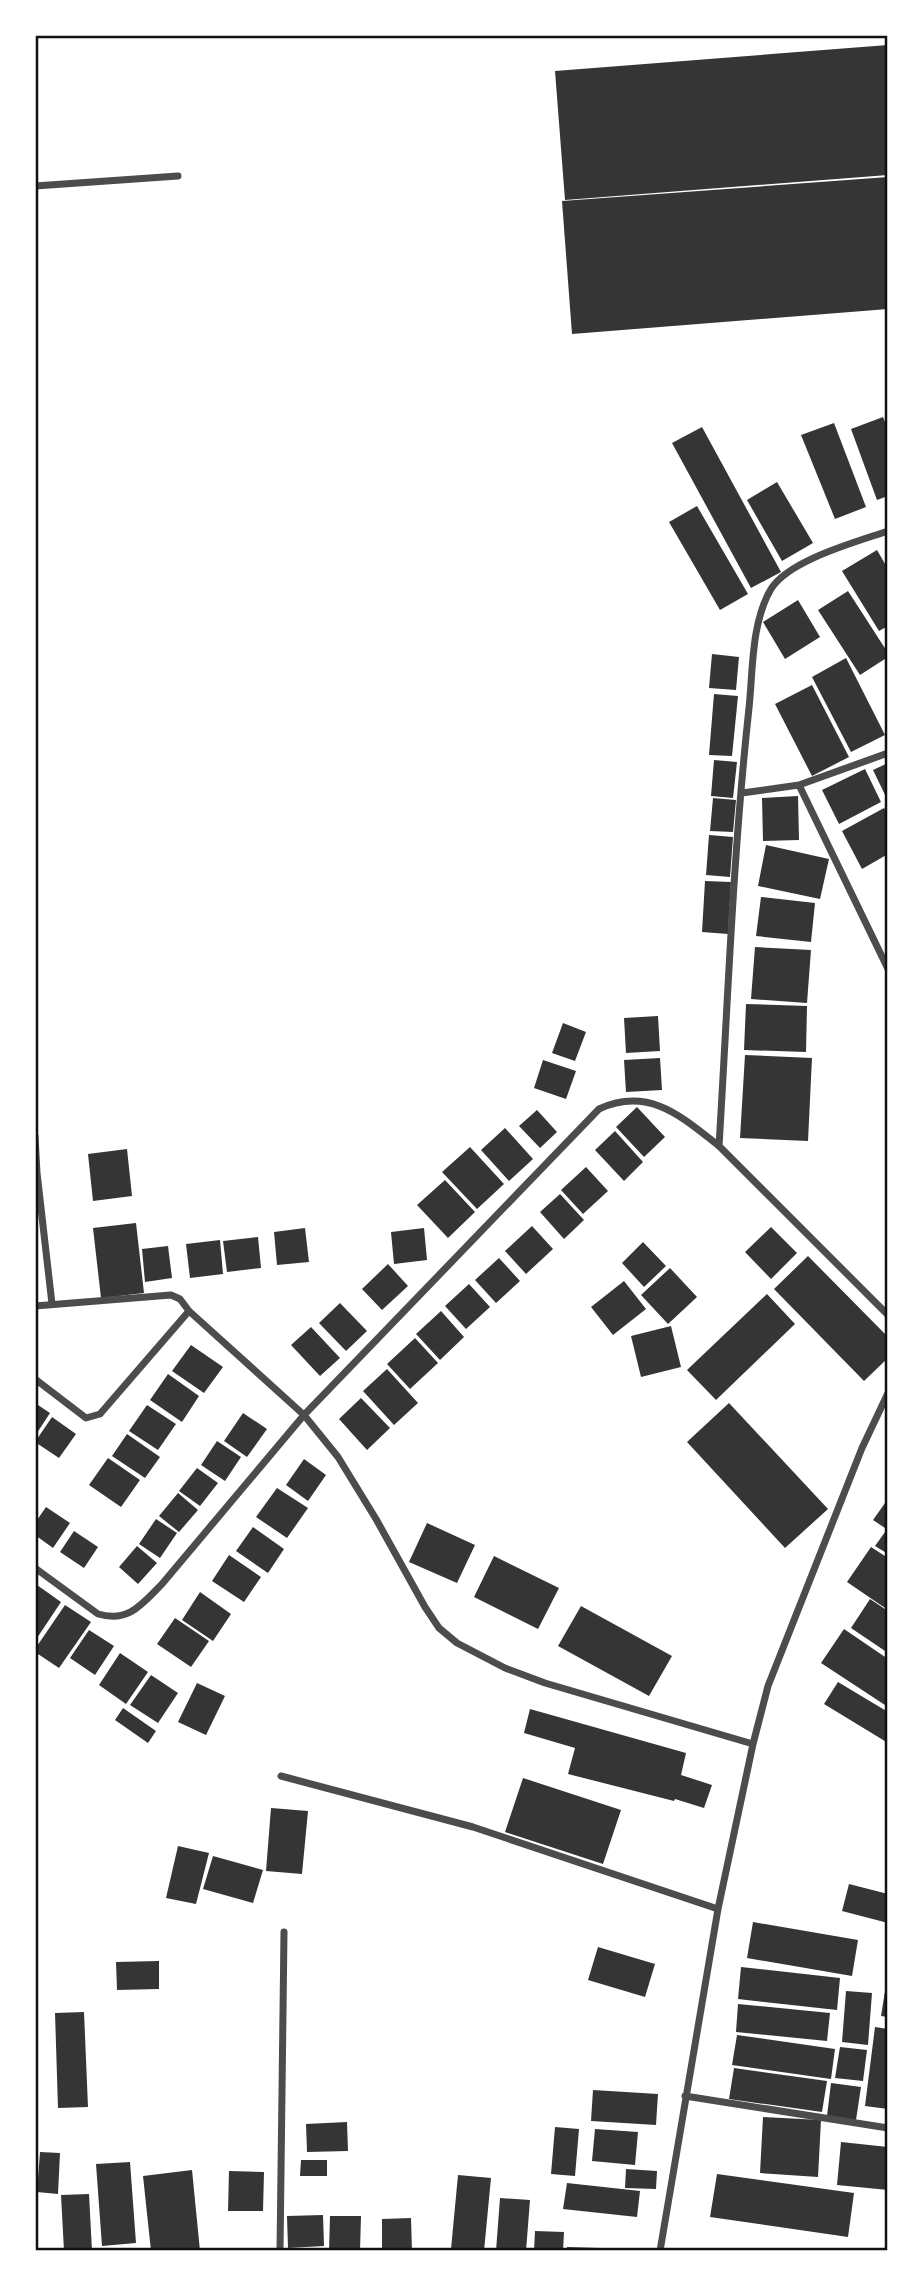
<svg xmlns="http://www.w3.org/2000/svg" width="923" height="2286" viewBox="0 0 923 2286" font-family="Barlow,sans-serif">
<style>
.building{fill:#353535}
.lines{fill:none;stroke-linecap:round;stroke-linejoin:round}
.minor{stroke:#4c4c4c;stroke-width:7}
.neatline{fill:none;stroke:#111;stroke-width:2.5}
</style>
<rect width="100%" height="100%" fill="#fff"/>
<path class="building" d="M888,45V175L565,200L555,71Z
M888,177V309L572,334L562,201Z
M883,417L888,429V496L877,500L851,429Z
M834,423L866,507L835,519L801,435Z
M702,427L781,572L751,588L672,443Z
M777,482L813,543L782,561L747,500Z
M697,506L748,594L720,610L669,522Z
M877,550L888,569V626L879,631L842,571Z
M848,591L888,653V657L860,675L818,610Z
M798,600L820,637L785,659L763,622Z
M712,654L739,657L736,690L709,688Z
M846,658L885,735L851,752L812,677Z
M812,685L849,757L812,776L775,704Z
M714,694L738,696L732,756L709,755Z
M714,760L737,762L733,798L711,796Z
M888,763V801L873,770Z
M865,769L881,802L839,824L822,790Z
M798,796L799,840L763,841L762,798Z
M713,798L736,800L733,832L710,831Z
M884,808L888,814V854L862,869L842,831Z
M709,835L733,837L730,877L706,875Z
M766,845L829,859L820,899L758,886Z
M705,881L731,882L728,934L702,932Z
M761,897L815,903L811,942L756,936Z
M755,947L811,950L807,1003L751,999Z
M746,1004L807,1006L806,1052L744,1050Z
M658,1016L660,1051L626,1053L624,1018Z
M563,1023L586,1032L575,1061L552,1053Z
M745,1055L812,1058L808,1141L740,1138Z
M660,1058L662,1090L626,1092L624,1060Z
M543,1060L576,1071L566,1099L534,1088Z
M637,1107L665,1137L644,1157L616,1127Z
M537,1110L557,1132L540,1148L519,1126Z
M505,1128L533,1159L509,1181L481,1150Z
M615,1131L643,1162L624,1181L595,1150Z
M470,1147L504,1184L477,1209L442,1172Z
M127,1149L132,1196L93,1201L88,1154Z
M586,1167L608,1191L583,1214L561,1190Z
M445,1180L475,1212L448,1238L417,1205Z
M560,1194L584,1220L564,1239L540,1212Z
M136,1223L144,1293L101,1298L93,1228Z
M532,1226L553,1249L526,1274L505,1251Z
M771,1227L797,1253L771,1279L745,1252Z
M305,1228L309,1262L277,1265L274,1232Z
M424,1228L427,1260L394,1264L391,1232Z
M258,1237L261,1268L227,1272L223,1241Z
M220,1240L223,1274L190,1278L186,1244Z
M643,1242L666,1266L644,1287L622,1263Z
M168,1246L172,1278L145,1282L142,1249Z
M808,1256L888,1337V1358L864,1381L774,1289Z
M499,1258L520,1281L496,1303L475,1280Z
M388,1264L408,1286L382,1310L362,1289Z
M670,1268L697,1297L668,1324L641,1295Z
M624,1281L646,1309L613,1335L591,1307Z
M469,1284L490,1307L466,1329L445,1306Z
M767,1294L795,1324L716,1400L687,1370Z
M340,1303L367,1331L346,1351L319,1323Z
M441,1311L464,1337L440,1360L416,1334Z
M671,1326L681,1367L641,1377L631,1336Z
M311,1327L340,1358L320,1376L291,1345Z
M415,1338L438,1363L410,1389L387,1364Z
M191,1345L223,1367L204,1393L172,1371Z
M387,1369L418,1403L394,1425L363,1391Z
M168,1374L199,1396L182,1422L150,1400Z
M361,1398L390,1428L367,1450L339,1419Z
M35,1403L50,1413L35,1436Z
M729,1403L828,1509L785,1548L687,1442Z
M147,1405L176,1424L158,1450L129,1431Z
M243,1413L267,1429L247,1457L224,1441Z
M52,1417L76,1434L59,1458L35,1442Z
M127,1434L160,1457L145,1478L112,1456Z
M217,1441L241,1457L225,1481L201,1465Z
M108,1458L140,1480L121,1507L89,1485Z
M304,1459L326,1475L308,1501L286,1485Z
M197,1468L218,1483L200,1506L179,1491Z
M277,1488L308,1508L287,1538L256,1517Z
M178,1493L198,1510L179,1532L159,1516Z
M885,1503L888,1504V1530L873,1520Z
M46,1507L70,1523L53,1548L35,1535V1523Z
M156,1519L177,1533L160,1558L139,1544Z
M427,1523L475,1545L457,1583L409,1562Z
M253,1527L284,1549L268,1573L236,1551Z
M74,1531L98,1547L84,1568L60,1552Z
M885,1532L888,1534V1554L875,1546Z
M137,1546L157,1563L138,1584L119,1567Z
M871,1547L888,1558V1610L847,1582Z
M229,1555L261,1577L244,1602L212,1581Z
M494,1556L559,1588L538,1629L474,1597Z
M37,1585L61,1602L35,1641V1588Z
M200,1592L231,1614L213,1641L182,1620Z
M870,1599L888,1611V1653L851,1628Z
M65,1605L91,1622L59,1668L35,1652V1649Z
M581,1606L672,1656L649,1696L558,1646Z
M175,1618L209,1641L191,1667L157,1644Z
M844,1629L888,1659V1707L821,1663Z
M89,1630L114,1646L95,1675L70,1658Z
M120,1653L148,1672L126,1704L99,1685Z
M151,1675L178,1693L158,1723L130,1705Z
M838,1682L888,1712V1743L824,1704Z
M197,1683L225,1696L206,1735L178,1722Z
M123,1708L156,1731L148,1743L115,1720Z
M530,1709L686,1753L681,1775L712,1785L704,1808L675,1799L674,1801L568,1774L575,1748L524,1733Z
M523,1778L621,1810L603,1864L505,1832Z
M271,1808L308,1811L302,1874L266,1871Z
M178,1846L209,1853L196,1904L166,1898Z
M213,1856L263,1870L253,1903L203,1889Z
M849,1884L888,1894V1923L842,1911Z
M753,1922L858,1940L852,1976L747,1958Z
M598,1947L655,1964L645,1997L588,1980Z
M159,1961V1989L117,1990L116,1962Z
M741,1967L840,1978L837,2010L738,1999Z
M846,1991L872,1993L868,2045L842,2042Z
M885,1991H888V2017L881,2016Z
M738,2004L830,2013L827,2041L736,2032Z
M84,2012L88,2107L58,2108L55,2013Z
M875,2027L888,2029V2109L865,2106Z
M737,2035L835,2049L831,2079L732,2065Z
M840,2047L867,2050L863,2081L835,2078Z
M734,2068L827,2081L822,2112L729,2099Z
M831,2083L861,2087L856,2120L827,2116Z
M593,2090L658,2094L656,2125L591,2121Z
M763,2117L821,2120L818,2177L760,2173Z
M347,2122L348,2151L307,2152L306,2124Z
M555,2127L579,2129L575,2176L551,2174Z
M595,2129L638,2132L635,2165L592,2161Z
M841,2142L888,2147V2190L837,2185Z
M40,2152L60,2153L58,2194L37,2192Z
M301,2160H327V2176H300Z
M130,2162L136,2243L102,2246L96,2164Z
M626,2169L657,2171L656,2189L625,2188Z
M192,2170L200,2251H151L143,2176Z
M229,2171L264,2172L263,2211H228Z
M717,2174L854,2193L848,2237L710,2217Z
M458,2175L491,2178L484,2251L451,2249Z
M567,2183L640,2191L637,2217L563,2209Z
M89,2194L92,2251H64L61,2195Z
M500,2198L530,2200L526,2251H496Z
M323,2215L324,2246L288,2248L287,2216Z
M330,2216H361L360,2251H329Z
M411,2218L412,2251H382V2219Z
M535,2231L564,2232L563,2251H534Z
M567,2247L631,2249V2251H567Z"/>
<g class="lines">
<path class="minor" d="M35,186L178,176
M799,785L888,969
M742,793L799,785L888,753
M35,1136L37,1173L52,1304
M719,1146C728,1000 733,854 749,708C753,671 751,623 771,589C789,560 856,542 888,531
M35,1306L171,1295L180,1299L189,1311L304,1415L338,1457L376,1519L425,1607L439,1628L457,1643L505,1668L545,1683L753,1744
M35,1379L86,1418L100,1414L189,1311
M35,1568L98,1614C129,1623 142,1604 162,1584L304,1415L599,1109C649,1086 682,1117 719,1146L888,1315
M281,1776L473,1827L718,1909
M685,2096L888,2128
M280,2251L284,1932
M660,2251L718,1909L753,1744L768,1686L862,1448L888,1393"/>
</g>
<rect width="923" height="2286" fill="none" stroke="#ffffff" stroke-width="74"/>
<rect x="37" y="37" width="849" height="2212" class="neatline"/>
</svg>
